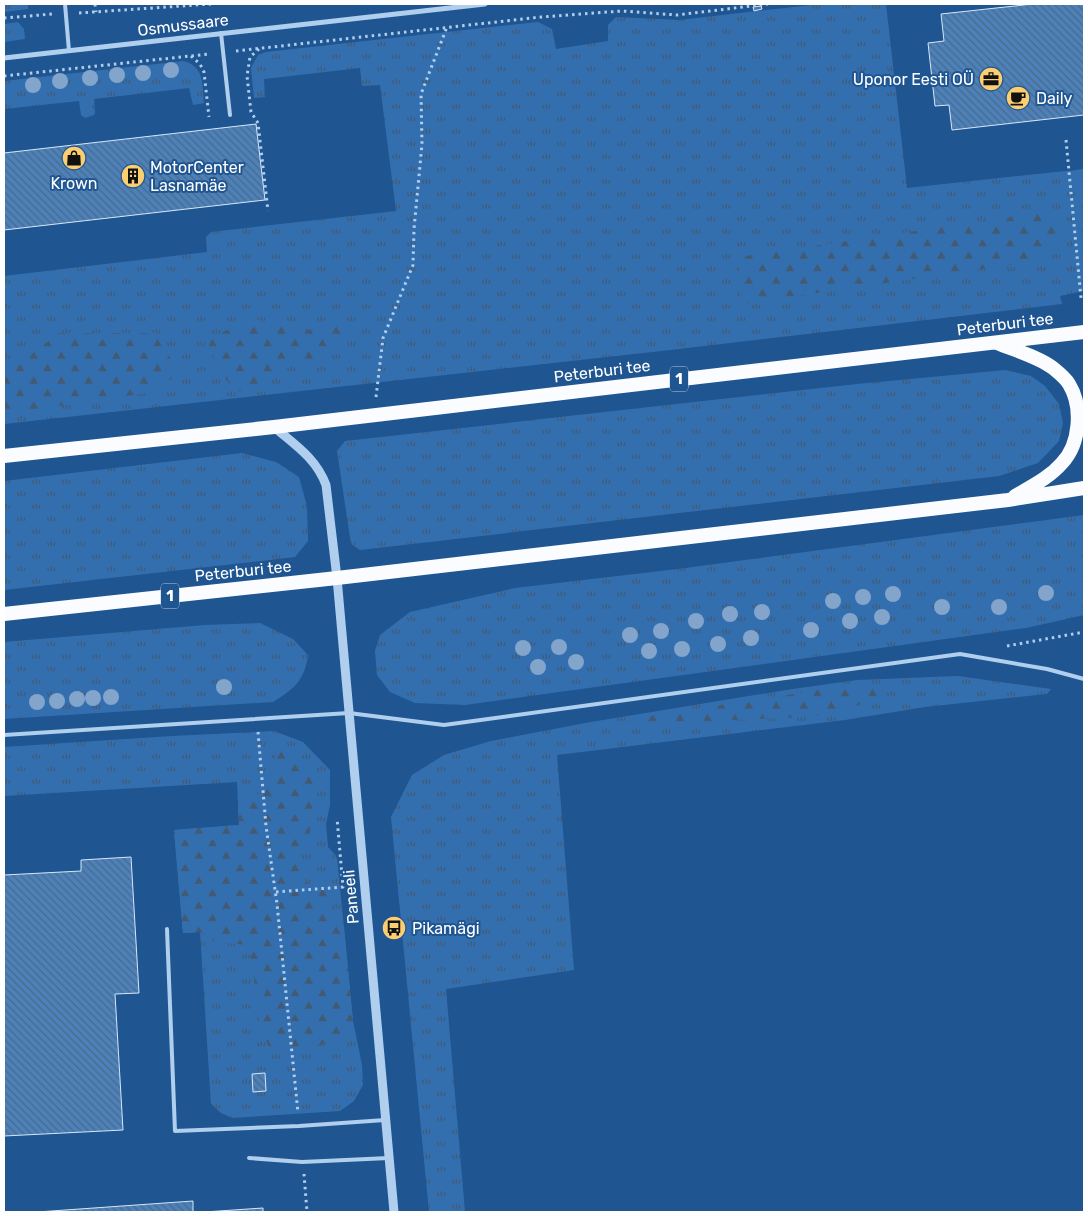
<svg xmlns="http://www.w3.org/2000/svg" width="1088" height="1216" viewBox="0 0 1088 1216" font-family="Rubik,sans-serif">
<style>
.grass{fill:url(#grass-tufts)}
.forest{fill:url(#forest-firs)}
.building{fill:url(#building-back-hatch);stroke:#d6e7fa}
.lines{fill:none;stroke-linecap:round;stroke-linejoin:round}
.path{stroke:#b0ceed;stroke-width:3;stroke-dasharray:2.5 4;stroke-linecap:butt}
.service{stroke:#b0ceed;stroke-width:4}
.minor{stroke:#b0ceed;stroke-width:5}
.tertiary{stroke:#b0ceed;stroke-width:9}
.trunk{stroke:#fbfcff;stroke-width:14}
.tree{fill:#84a5cb}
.labels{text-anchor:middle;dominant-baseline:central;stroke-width:4;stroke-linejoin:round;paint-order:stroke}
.shield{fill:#1f5591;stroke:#bcccde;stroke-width:1}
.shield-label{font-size:15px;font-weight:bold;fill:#fff}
.street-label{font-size:16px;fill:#fff;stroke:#1f5591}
.poi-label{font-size:16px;fill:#fff;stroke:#1f5591;text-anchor:start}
</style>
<defs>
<pattern id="grass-tufts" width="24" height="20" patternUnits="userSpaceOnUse" patternTransform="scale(1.25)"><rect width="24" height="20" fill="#336faf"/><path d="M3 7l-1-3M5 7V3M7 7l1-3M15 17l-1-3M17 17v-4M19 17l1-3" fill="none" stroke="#425a74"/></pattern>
<pattern id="forest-firs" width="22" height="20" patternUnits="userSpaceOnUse" patternTransform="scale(1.25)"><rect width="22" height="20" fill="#336faf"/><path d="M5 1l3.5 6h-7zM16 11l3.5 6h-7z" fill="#425a74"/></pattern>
<pattern id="building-back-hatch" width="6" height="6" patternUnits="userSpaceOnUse" patternTransform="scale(1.25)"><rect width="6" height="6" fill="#4c81ba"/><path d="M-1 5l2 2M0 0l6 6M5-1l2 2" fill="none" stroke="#4c6988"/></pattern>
</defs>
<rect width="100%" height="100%" fill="#1f5591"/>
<path class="grass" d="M4,4H28V9L4,12Z
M820,4H886L907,188L1084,169V291L1060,296L1062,304L679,349L4,424V276L207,252L206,237L211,232L396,211L380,85L362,86L360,68L264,79L265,97L254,98L251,68L258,55L266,52L538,22L552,29L556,49L608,41V25L616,17L679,20Z
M18,22L24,29L25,39L4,42V24Z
M183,61C205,66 202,85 204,103L193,105L189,88L94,99L95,113L94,115L85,118L81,115L79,101L4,109V81Z
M1006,370L1031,376L1045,386L1059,404L1063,423L1059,441L1038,463L999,476L360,550L351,544L337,451L345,441L857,384Z
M242,453L276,462L299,477L307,506L308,541L295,557L4,590V481Z
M1084,515V615L1026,628L465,705L415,703L390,692L377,675L375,651L380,635L410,612L515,588L678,569Z
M260,623L293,639L308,655C305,680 293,690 273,702L4,719V642L205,625Z
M958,676L1051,689L1047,694L925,707L845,720L557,755L574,970L446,989L465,1212H429L391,817L412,775L444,755L491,741L591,722L786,690L857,680Z
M274,731L303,742L330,770V805L326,824L328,847L337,857L353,1021L362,1065L363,1085L354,1101L340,1111L232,1118L221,1113L211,1104L200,932L183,933L174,830L239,825L237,782L4,796V747L172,736Z"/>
<path class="forest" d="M1045,212L1074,235L1025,263L742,304L738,257Z
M251,318L300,331L338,325L348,341L324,363L289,361L265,384L236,392L218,369L207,340Z
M59,333H156L179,373L154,392L4,414V375Z
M831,688H877L882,698L837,712L809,717L627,724L630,719Z
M292,747L315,786L314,820L300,851L303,881L324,890L344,927L353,1021L335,1038L314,1048L270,1051L261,1027L249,945L214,942L200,932L183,933L174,830L239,825L238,806L270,788L277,749Z"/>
<path class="building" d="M1033,4H1084V115L952,130L949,105L935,106L928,43L944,41L941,14Z
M761,6L762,9L754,11L753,7Z
M256,124L265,200L4,230V153Z
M131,857L139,993L115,994L123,1130L4,1136V875L81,871V860Z
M265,1073L266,1091L253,1092L252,1074Z
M193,1201V1212H37Z
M263,1208V1212H204Z"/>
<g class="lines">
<path class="path" d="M95,4L96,12
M79,13L211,4
M4,18L53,14
M259,49L250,57L247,76L251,112L258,123L268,211
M236,51L541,17L622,11L677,15L768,4
M191,56L200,64L204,72L209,117
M4,76L209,54
M1066,140L1081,298
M376,397L383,338L413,265L414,229L422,144L421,94L447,27
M1007,646L1084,632
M258,732L266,826L277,904L298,1113
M276,892L343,887L337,818
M304,1174L307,1212"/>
<path class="service" d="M65,4L69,51
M221,33L230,115
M4,735L349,713L444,725L960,654L1047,669L1084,679
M167,929L175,1131L299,1126L385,1120
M249,1158L302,1162L389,1158"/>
<path class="minor" d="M4,58L485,4"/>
<path class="tertiary" d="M274,427C295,445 316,458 326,485L337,578L394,1212"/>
<path class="trunk" d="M997,343C1014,350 1039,357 1053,368C1058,372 1066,379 1069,384C1083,407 1080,444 1062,463C1049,478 1032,486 1015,496
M4,456L274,427L1084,332
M4,614L337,578L1008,500L1084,488"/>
</g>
<g class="tree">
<circle cx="171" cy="70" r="8"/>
<circle cx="143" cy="73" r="8"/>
<circle cx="117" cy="75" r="8"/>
<circle cx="90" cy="78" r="8"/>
<circle cx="60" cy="81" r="8"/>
<circle cx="33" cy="85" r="8"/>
<circle cx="1046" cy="593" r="8"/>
<circle cx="893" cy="594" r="8"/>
<circle cx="863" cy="597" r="8"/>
<circle cx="833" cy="601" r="8"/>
<circle cx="942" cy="607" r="8"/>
<circle cx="999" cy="607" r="8"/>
<circle cx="762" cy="612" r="8"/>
<circle cx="730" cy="614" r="8"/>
<circle cx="882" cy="617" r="8"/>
<circle cx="696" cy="621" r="8"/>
<circle cx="850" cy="621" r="8"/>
<circle cx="811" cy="630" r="8"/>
<circle cx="661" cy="631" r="8"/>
<circle cx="630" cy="635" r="8"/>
<circle cx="751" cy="638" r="8"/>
<circle cx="718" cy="644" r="8"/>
<circle cx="559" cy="647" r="8"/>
<circle cx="523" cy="648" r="8"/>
<circle cx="682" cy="649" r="8"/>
<circle cx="649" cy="651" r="8"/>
<circle cx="576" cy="662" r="8"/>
<circle cx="538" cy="667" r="8"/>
<circle cx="224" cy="687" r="8"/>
<circle cx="111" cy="697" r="8"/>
<circle cx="93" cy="698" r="8"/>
<circle cx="77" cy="699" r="8"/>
<circle cx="57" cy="701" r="8"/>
<circle cx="37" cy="702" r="8"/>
</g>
<defs>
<g id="office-disc" transform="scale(1.25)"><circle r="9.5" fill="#fbce70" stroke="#1f5591"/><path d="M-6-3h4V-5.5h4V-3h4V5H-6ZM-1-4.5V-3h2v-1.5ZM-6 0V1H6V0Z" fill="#111"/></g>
<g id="cafe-disc" transform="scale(1.25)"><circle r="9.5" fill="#fbce70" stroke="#1f5591"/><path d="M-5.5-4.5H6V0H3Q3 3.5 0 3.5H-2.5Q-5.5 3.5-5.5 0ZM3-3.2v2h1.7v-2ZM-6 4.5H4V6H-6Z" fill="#111"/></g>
<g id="shop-disc" transform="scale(1.25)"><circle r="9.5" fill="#fbce70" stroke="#1f5591"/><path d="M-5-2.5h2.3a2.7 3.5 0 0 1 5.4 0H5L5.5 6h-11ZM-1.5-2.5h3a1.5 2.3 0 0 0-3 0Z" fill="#111"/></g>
<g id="building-disc" transform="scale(1.25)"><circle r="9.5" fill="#fbce70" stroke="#1f5591"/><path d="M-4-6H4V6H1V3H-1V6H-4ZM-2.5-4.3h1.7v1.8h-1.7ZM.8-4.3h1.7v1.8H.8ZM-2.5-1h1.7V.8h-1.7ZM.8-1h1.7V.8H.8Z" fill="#111"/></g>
<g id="bus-disc" transform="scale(1.25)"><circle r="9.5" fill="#fbce70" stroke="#1f5591"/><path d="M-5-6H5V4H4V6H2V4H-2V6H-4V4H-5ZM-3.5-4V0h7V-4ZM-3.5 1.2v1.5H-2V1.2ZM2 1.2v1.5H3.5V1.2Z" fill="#111"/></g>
</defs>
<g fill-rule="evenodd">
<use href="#office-disc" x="991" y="79"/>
<use href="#cafe-disc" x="1018" y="98"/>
<use href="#shop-disc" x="74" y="158"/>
<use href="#building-disc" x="133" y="176"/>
<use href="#bus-disc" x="394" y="928"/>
</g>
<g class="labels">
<g class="shield">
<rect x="670" y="366.5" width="18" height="25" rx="4"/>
<rect x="161" y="583.5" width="18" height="25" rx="4"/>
</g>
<g class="shield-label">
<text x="679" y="379">1</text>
<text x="170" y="596">1</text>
</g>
<g class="street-label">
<text transform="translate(183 25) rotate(-7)">Osmussaare</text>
<text transform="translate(1005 324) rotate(-7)">Peterburi tee</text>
<text transform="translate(602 371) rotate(-7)">Peterburi tee</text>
<text transform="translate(243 571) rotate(-6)">Peterburi tee</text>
<text transform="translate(351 897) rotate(-95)">Paneeli</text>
</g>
<g class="poi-label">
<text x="974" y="79" text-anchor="end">Uponor Eesti OÜ</text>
<text x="1036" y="98">Daily</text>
<text x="150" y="167">MotorCenter<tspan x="150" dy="18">Lasnamäe</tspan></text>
<text x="74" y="183" text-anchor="middle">Krown</text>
<text x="412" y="928">Pikamägi</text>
</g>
</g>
<rect width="1088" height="1216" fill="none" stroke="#ffffff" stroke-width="10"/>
</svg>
